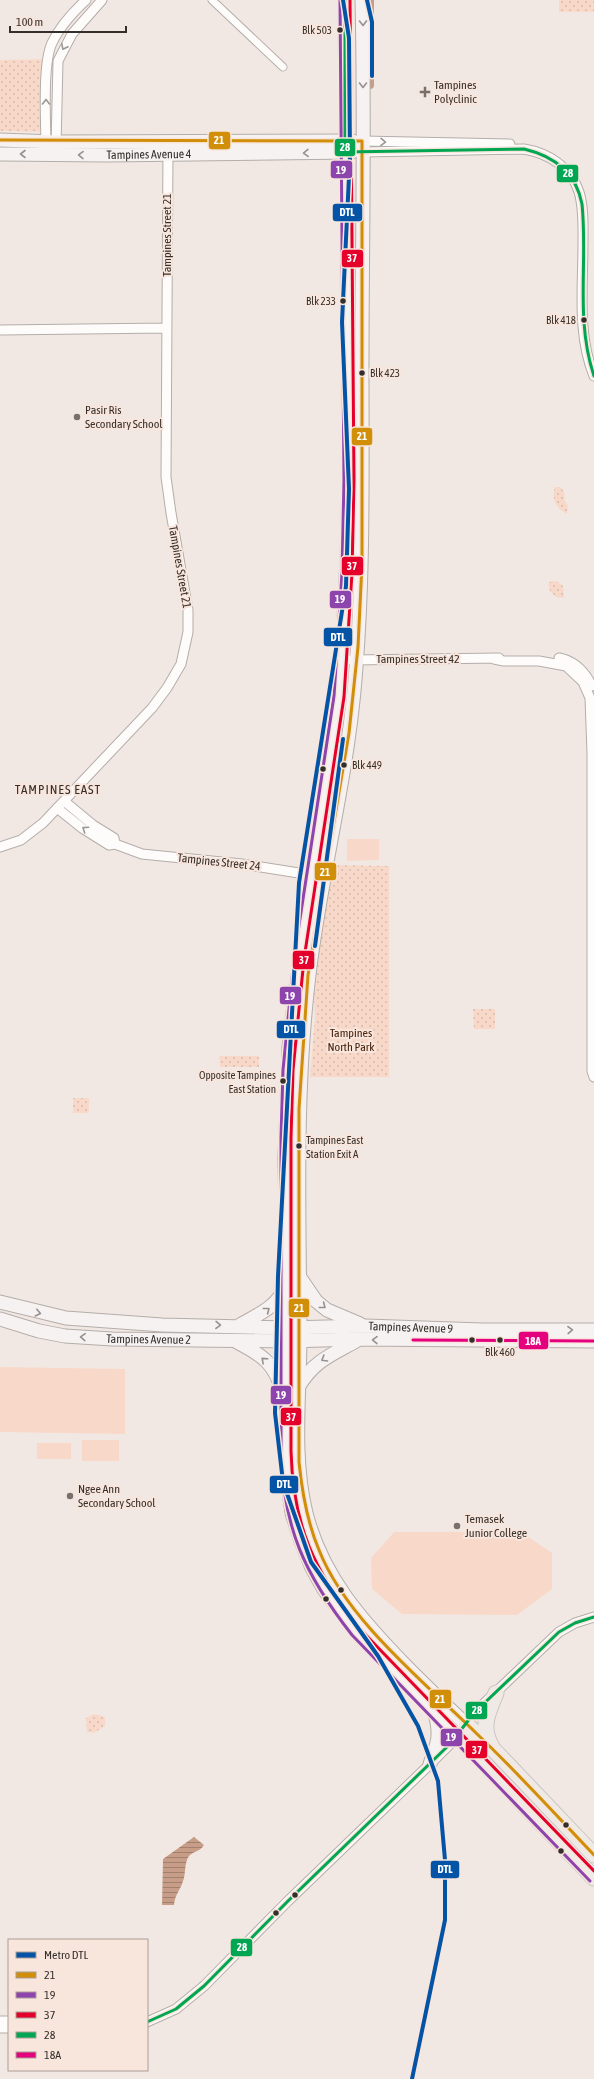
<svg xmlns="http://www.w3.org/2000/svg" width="594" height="2079" viewBox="0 0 594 2079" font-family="'Asap Condensed',sans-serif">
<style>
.park{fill:url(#park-dots)}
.pitch{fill:#f8d9c9}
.water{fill:url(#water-rules)}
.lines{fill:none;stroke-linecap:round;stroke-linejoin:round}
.canal{stroke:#c79d87;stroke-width:8}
.pedestrian-casing{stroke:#b4ada9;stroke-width:9}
.minor-casing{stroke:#b4ada9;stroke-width:11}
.secondary-casing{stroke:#b4ada9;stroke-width:15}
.primary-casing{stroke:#cac5c2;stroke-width:17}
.pedestrian{stroke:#fdfcfb;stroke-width:7}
.minor{stroke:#fdfcfb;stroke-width:9}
.secondary{stroke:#f6f2f1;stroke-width:13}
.primary{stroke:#efeae6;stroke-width:15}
.bus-1-casing{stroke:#f8e6dd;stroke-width:6}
.bus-2-casing{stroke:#f8e6dd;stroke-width:6}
.bus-3-casing{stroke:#f8e6dd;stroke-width:6}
.bus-4-casing{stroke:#f8e6dd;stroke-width:6}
.bus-5-casing{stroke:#f8e6dd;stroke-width:6}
.bus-1{stroke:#d08e09;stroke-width:3}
.bus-2{stroke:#8e44ad;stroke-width:3}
.bus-3{stroke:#e4002b;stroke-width:3}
.bus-4{stroke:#00a651;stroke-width:3}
.bus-5{stroke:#e5007d;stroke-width:3}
.metro-1-casing{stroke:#f8e6dd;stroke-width:7}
.metro-1{stroke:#0354a6;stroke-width:4}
.oneway{stroke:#96908e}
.oneway2{stroke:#999693}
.bus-dot{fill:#352f2b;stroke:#f8e6dd;stroke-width:1.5}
.poi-dot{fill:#77706b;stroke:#f8e6dd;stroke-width:1.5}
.labels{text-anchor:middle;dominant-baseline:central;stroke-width:4;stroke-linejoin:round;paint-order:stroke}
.bus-label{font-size:11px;fill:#352f2b;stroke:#f8e6dd;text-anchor:end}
.poi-label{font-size:12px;fill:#352f2b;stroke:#f8e6dd;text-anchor:start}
.street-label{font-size:12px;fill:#352f2b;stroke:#f8e6dd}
.park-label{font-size:12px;fill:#47210a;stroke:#f8e6dd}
.neighbourhood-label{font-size:13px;letter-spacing:1px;fill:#352f2b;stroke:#f8e6dd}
.line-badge{stroke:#f8e6dd;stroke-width:1.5}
.badge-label{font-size:11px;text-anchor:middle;font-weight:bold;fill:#fff}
</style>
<defs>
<pattern id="park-dots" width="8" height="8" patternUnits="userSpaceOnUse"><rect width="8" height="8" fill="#f8d9c9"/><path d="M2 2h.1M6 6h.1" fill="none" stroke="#d5bbad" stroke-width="1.8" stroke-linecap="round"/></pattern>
<pattern id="water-rules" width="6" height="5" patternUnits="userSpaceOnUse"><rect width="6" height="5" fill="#c79d87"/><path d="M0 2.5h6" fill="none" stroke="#a2806f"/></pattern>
</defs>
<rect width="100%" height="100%" fill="#f2e8e3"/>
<path class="park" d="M559,0H594V12H559Z
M46,59L44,132L0,131V60Z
M555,487H560L564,491L565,502L568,505L567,514C556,509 551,498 555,487Z
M551,581H556L563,586L564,598L556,597L550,591L548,584Z
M330,865L389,866V1077H310L315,1017L314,994Z
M473,1009H495V1029H474Z
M219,1056H259V1067H220Z
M73,1098H89V1113H73Z
M94,1714L105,1717V1726L94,1733L87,1732L86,1718Z"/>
<path class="pitch" d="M347,839H379V860L347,861Z
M0,1367L125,1369V1434L0,1432Z
M82,1440H119V1461H82Z
M37,1443H71V1459H37Z
M394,1532H521L552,1553V1589L517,1615L402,1614L372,1589L371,1558Z"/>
<path class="water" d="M194,1837L204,1845C200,1852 193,1851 189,1856C184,1863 186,1874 183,1881C180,1891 175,1894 174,1905H162L163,1859Z"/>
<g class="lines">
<path class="canal" d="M370,85V0"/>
<g class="pedestrian-casing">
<path id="pedestrian" d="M212,0L283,67"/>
</g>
<g class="minor-casing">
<path id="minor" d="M362,141L510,144
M56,147L58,61L72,34L102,0
M46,148C46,123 42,64 52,43C60,26 72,13 86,0
M362,152L524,149C548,153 571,167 579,192C584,208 583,227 583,244C583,288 577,334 594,376
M0,330L166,328
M559,658C575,661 585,672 592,686
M494,659L504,661H539L566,666L583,682L590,698L592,753V1071L594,1077
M351,660L499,658
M64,801L93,825L114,838L115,844
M57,808L82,828L109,845L115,844L142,854L242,864L324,877
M0,847L21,840L43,823L152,708L167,688L181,664L188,632V610L171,513L166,477L168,149
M0,2021H9
M147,2022L176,2009L204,1986L288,1901L427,1767L450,1744L474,1713L559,1632L575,1623L594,1617
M0,2028H9"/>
</g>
<g class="secondary-casing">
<g id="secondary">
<path d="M345,0L349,480L347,560L341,672L334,730L303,928L289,1047L285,1158L287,1284L286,1458L289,1491L292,1513L301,1541L312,1568L323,1588L356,1632L457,1735"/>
<path d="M362,0C365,123 362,245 362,368C362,476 364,584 354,691C345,787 320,880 309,975C295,1091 299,1208 300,1325C301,1387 291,1452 306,1513C322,1577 363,1622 408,1668C427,1687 446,1706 466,1724"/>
<path d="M0,140L56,142L353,141"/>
<path id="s1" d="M0,154L107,155L352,152"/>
<path d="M299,1276L316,1301L327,1310L360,1324"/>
<path id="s2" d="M0,1302L66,1318L162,1325L287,1328L366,1326L482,1330H594"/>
<path id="s3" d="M0,1319L39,1331L65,1336L112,1339L288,1341L358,1339L594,1341"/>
<path d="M240,1325C259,1314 277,1307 286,1286"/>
<path d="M237,1342C264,1356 275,1364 283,1393"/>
<path d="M299,1386C314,1361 331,1355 356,1341"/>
<path d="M430,1764C438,1743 441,1735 435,1714"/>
</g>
</g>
<g class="primary-casing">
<path id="primary" d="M466,1724L495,1751L594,1855
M457,1735L594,1878
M492,1747C480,1727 488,1713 496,1693"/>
</g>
<use href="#pedestrian" class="pedestrian"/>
<use href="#minor" class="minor"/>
<use href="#secondary" class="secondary"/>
<use href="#primary" class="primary"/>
<g class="bus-1-casing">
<path id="bus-1" d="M0,140L362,141V564L358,647L349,733L308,975L299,1109V1462C302,1492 307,1522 319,1550C346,1619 424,1682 476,1733C517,1772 555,1814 594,1855"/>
</g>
<g class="bus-2-casing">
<path id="bus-2" d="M340,0L344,480L342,573L334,696L294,958L283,1070L281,1138V1451C283,1528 305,1575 352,1635L590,1881"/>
</g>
<g class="bus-3-casing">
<path id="bus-3" d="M350,0L354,480L352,573L344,697L304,959L293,1070L291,1138V1451C293,1526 314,1571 360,1629L594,1871"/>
</g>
<g class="bus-4-casing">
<path id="bus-4" d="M345,0V152L524,149C554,156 576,173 582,204C588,262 575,319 594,376
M147,2022L176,2009L204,1986L288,1901L450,1744L474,1713L559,1632L575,1623L594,1617"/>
</g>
<g class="bus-5-casing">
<path id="bus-5" d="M413,1340L594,1341"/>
</g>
<use href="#bus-1" class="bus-1"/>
<use href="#bus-2" class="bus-2"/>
<use href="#bus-3" class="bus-3"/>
<use href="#bus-4" class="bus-4"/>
<use href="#bus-5" class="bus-5"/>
<g class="metro-1-casing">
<path id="metro-1" d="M343,0L349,38L350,156L342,322L349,489L346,586L299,883L278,1276L275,1413L283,1482L311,1562L378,1656L418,1726L438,1781L445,1860V1920L412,2079
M367,0L372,22V76
M315,946L343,739"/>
</g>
<use href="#metro-1" class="metro-1"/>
</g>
<defs><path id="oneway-chevron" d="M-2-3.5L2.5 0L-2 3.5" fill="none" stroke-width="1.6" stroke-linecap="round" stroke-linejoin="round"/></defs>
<g class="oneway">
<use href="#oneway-chevron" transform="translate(363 23) rotate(89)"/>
<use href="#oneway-chevron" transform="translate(363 85) rotate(90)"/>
<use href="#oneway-chevron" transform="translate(306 153) rotate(179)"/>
<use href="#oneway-chevron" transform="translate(23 154) rotate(180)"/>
<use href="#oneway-chevron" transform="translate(81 155) rotate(-179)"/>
<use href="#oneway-chevron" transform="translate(323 1306) rotate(38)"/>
<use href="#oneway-chevron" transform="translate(267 1310) rotate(-38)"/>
<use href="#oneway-chevron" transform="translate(38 1313) rotate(13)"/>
<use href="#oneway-chevron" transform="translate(218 1325) rotate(1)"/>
<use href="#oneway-chevron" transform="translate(570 1330) rotate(-1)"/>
<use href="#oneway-chevron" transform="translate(83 1337) rotate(-176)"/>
<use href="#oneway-chevron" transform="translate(375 1340) rotate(-179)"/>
<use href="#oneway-chevron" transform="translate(324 1359) rotate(149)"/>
<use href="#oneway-chevron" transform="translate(264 1360) rotate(-138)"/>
</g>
<g class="oneway2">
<use href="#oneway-chevron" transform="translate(64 47) rotate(117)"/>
<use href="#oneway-chevron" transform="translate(46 102) rotate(-90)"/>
<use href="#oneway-chevron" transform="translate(383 142) rotate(1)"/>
<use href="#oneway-chevron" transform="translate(85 829) rotate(-146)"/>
</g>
<g class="bus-dot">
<circle cx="340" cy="30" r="3.5"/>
<circle cx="343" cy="301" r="3.5"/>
<circle cx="584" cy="320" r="3.5"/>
<circle cx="362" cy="373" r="3.5"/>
<circle cx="344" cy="765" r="3.5"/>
<circle cx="323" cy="769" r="3.5"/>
<circle cx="283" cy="1081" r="3.5"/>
<circle cx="299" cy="1146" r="3.5"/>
<circle cx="472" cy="1340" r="3.5"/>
<circle cx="500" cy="1340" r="3.5"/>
<circle cx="341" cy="1590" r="3.5"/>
<circle cx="326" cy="1599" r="3.5"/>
<circle cx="566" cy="1825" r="3.5"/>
<circle cx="561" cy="1851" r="3.5"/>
<circle cx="295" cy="1895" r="3.5"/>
<circle cx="276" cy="1913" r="3.5"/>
</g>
<g class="poi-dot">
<path d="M423 86h4v4h4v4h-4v4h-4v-4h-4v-4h4z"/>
<circle cx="77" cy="417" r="4"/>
<circle cx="70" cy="1496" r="4"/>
<circle cx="457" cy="1526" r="4"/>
</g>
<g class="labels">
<g class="bus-label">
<text x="332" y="30">Blk 503</text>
<text x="336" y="301">Blk 233</text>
<text x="576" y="320">Blk 418</text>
<text x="370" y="373" text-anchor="start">Blk 423</text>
<text x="352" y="765" text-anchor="start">Blk 449</text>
<text x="276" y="1075">Opposite Tampines<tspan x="276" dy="14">East Station</tspan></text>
<text x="306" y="1140" text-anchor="start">Tampines East<tspan x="306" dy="14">Station Exit A</tspan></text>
<text x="500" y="1352" text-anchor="middle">Blk 460</text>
</g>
<g class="poi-label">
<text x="434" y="85">Tampines<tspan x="434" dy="14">Polyclinic</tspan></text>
<text x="85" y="410">Pasir Ris<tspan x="85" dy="14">Secondary School</tspan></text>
<text x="78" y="1489">Ngee Ann<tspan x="78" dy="14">Secondary School</tspan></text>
<text x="465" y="1519">Temasek<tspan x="465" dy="14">Junior College</tspan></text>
</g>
<g class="street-label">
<text stroke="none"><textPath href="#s1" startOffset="149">Tampines Avenue 4</textPath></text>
<text transform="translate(167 235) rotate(-90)">Tampines Street 21</text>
<text transform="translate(180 567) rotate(80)">Tampines Street 21</text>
<text x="418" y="659">Tampines Street 42</text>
<text transform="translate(219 862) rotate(6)">Tampines Street 24</text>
<text stroke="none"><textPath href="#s2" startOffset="413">Tampines Avenue 9</textPath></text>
<text stroke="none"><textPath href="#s3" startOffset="151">Tampines Avenue 2</textPath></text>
</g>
<g class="park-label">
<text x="351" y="1033">Tampines<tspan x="351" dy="14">North Park</tspan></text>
</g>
<g class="neighbourhood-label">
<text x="58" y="789">TAMPINES EAST</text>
</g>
</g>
<g class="line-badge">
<rect x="208" y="131" width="23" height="19" rx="4" fill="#d08e09"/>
<rect x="334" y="138" width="22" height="19" rx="4" fill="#00a651"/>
<rect x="330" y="160" width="23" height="19" rx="4" fill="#8e44ad"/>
<rect x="556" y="164" width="23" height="19" rx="4" fill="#00a651"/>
<rect x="332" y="203" width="31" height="19" rx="4" fill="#0354a6"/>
<rect x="341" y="249" width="23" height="19" rx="4" fill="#e4002b"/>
<rect x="351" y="427" width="22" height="19" rx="4" fill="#d08e09"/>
<rect x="341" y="556" width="23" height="20" rx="4" fill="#e4002b"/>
<rect x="329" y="590" width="23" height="19" rx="4" fill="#8e44ad"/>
<rect x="323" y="627" width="30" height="20" rx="4" fill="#0354a6"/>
<rect x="314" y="862" width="23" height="19" rx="4" fill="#d08e09"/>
<rect x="292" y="950" width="23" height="20" rx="4" fill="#e4002b"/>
<rect x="279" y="986" width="23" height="19" rx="4" fill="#8e44ad"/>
<rect x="276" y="1020" width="30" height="19" rx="4" fill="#0354a6"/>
<rect x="288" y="1298" width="22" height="20" rx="4" fill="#d08e09"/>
<rect x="518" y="1331" width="31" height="19" rx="4" fill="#e5007d"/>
<rect x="270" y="1385" width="22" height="20" rx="4" fill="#8e44ad"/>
<rect x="280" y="1407" width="22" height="19" rx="4" fill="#e4002b"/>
<rect x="269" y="1475" width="30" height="19" rx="4" fill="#0354a6"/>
<rect x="429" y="1689" width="23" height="20" rx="4" fill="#d08e09"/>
<rect x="465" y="1701" width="23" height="19" rx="4" fill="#00a651"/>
<rect x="440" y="1728" width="23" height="19" rx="4" fill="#8e44ad"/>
<rect x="465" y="1740" width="23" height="19" rx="4" fill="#e4002b"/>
<rect x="430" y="1860" width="30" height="19" rx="4" fill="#0354a6"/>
<rect x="230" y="1938" width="23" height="19" rx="4" fill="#00a651"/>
</g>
<g class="badge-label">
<text x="219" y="144">21</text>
<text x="345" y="151">28</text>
<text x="341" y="174">19</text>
<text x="568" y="177">28</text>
<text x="347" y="216">DTL</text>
<text x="352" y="262">37</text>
<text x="362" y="440">21</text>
<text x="352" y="570">37</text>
<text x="340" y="603">19</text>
<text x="338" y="641">DTL</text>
<text x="325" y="876">21</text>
<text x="304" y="964">37</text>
<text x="290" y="1000">19</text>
<text x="291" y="1033">DTL</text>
<text x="299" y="1312">21</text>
<text x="533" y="1345">18A</text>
<text x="281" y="1399">19</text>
<text x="291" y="1421">37</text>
<text x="284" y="1488">DTL</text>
<text x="440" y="1703">21</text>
<text x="477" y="1714">28</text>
<text x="451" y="1741">19</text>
<text x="477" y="1754">37</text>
<text x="445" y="1873">DTL</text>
<text x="242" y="1951">28</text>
</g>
<rect x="8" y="1939" width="140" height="132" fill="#f8e6dd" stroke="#aa9d96"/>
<rect x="16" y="1952" width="20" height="6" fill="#0354a6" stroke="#aa9d96"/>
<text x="44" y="1959" font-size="12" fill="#352f2b">Metro DTL</text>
<rect x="16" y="1972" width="20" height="6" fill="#d08e09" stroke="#aa9d96"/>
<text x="44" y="1979" font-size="12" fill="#352f2b">21</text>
<rect x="16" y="1992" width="20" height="6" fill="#8e44ad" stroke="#aa9d96"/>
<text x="44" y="1999" font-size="12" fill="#352f2b">19</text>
<rect x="16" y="2012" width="20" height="6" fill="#e4002b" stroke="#aa9d96"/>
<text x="44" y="2019" font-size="12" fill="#352f2b">37</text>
<rect x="16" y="2032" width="20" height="6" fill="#00a651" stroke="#aa9d96"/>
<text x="44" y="2039" font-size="12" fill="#352f2b">28</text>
<rect x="16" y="2052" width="20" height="6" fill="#e5007d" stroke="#aa9d96"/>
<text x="44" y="2059" font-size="12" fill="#352f2b">18A</text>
<path d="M10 26v6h116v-6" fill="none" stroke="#352f2b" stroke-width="2"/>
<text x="16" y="26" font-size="12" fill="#352f2b" stroke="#f8e6dd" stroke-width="3" paint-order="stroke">100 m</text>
</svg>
